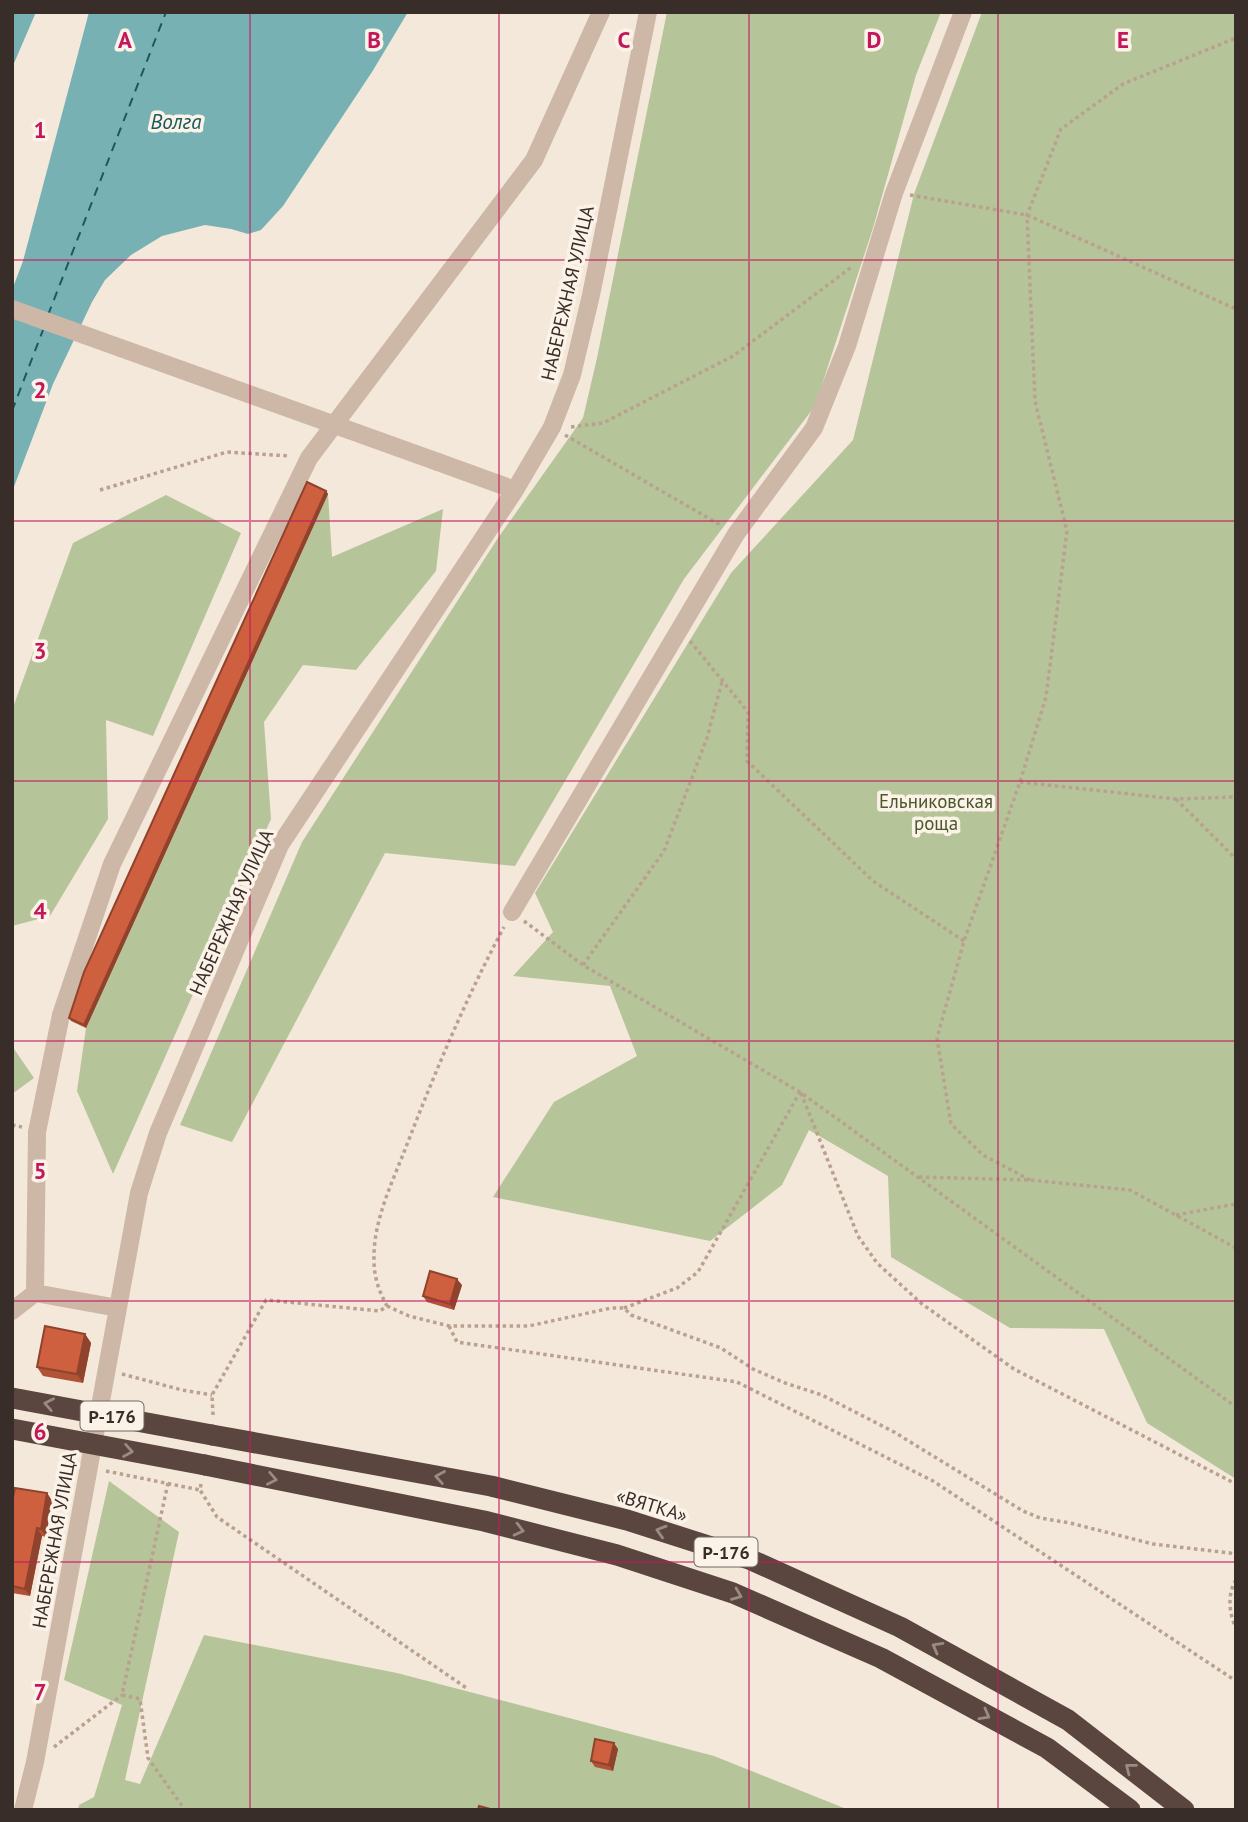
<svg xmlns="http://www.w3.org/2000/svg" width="1248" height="1822" viewBox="0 0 1248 1822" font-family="'PT Sans',sans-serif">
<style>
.green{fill:#b6c49a}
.water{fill:#78b1b3}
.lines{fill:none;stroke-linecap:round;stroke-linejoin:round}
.ferry{stroke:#1a595d;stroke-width:2;stroke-dasharray:9 7;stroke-linecap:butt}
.path{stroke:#b9a190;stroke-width:3.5;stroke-dasharray:3.5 3.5;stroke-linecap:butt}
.minor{stroke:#cdb7a6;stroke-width:18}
.highway{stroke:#5a463e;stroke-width:21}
.minor-bridge{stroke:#cdb7a6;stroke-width:18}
.highway-bridge{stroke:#5a463e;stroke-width:21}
.wall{fill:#b15336}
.shaded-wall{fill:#90432c}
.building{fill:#ce603f;stroke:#90432c;stroke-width:2}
.oneway{stroke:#9a8b82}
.grid{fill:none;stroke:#c2185b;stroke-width:2;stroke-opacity:0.55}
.labels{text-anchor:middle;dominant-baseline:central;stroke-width:7;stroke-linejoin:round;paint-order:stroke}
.shield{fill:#fbf2e8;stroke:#726862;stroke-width:2}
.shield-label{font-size:18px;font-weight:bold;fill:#382d28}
.street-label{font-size:19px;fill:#382d28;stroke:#fbf2e8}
.park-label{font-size:19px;fill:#48582a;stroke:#fbf2e8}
.water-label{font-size:21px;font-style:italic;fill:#1a595d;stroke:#fbf2e8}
.grid-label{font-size:23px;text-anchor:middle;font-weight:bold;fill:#c2185b;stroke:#fbf2e8;stroke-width:7;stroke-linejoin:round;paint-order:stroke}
</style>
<rect width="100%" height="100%" fill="#f4e8db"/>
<path class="green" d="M667,12H941L916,75L873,228L815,406L684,579L515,866L385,853L232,1142L180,1125L302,842L498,538L583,418L597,358Z
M982,12H1236V1479L1147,1423L1104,1329L1010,1328L891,1257L888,1176L809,1130L782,1185L710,1241L493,1197L554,1102L637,1056L610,986L513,976L553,932L535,893L731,573L853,440L914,194Z
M328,494L332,557L443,509L436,571L356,670L303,665L264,722L271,819L113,1174L77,1091L86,1028Z
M166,495L241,533L153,736L106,720L108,819L50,916L12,926V710L73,543Z
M12,1046L34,1078L12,1094Z
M109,1481L179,1532L125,1780L140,1784L204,1635L397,1673L714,1756L849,1810H78L79,1805L94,1797L122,1705L64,1680Z"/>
<path class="water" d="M12,12H36L12,68Z
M89,12H408L372,72L283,206L261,230L248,234L231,229L205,225L162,236L131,255L105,280L92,302L53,384L12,492V290L23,261Z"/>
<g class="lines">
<path class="ferry" d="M48,315L166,12
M12,411L43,330"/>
<path class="path" d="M910,195L1027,215L1236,309
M571,427L603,423L733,356L853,266
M565,435L722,526
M100,490L227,452L290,456
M690,641L748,712L747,761L873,881L964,941
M1020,782L1176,799L1236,797
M1176,799L1236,859
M524,921L583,965L800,1092L1236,1407
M583,965L664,851L707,738L723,678
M801,1093L858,1236L877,1263L922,1304L1014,1369L1236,1484
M12,1125L22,1127
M919,1177L1030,1180L1130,1190L1236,1248
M1030,1180L983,1155L951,1124L937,1038L964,941L1020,782L1046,697L1067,531L1035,401L1027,215L1061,129L1123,84L1236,38
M1176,1215L1236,1204
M387,1306L409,1316L449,1326H529L611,1308H624L631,1315L721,1348L753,1369L785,1383L822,1395L894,1432L1023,1511L1040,1518L1070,1523L1153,1544L1230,1553L1236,1555
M624,1308L677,1288L698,1272L800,1092
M449,1326L457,1342L737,1382L933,1481L1236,1681
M122,1374L182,1390L212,1395
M213,1415L212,1395L266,1300L380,1311L387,1306C379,1291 374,1278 374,1260C373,1221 392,1183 406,1147C435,1072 466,998 504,927
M106,1471L200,1490
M168,1483L122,1695L140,1699L148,1758L185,1810
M201,1484L200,1490L217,1517L468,1689
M1236,1580C1227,1594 1229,1614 1236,1628
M54,1747L122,1695"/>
<path class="minor" d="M438,462L515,490
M512,912L736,534L814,428L847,346L894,193L963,12
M35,1293L118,1308
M12,1311L35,1293L37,1132L61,1015L112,864L309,458L534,160L601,12
M23,1810L35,1762L139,1193L158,1133L280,845L515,490L552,427L572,375L591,295L648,12"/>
<path class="highway" d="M212,1435L491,1486L627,1520L749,1559L900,1627L1068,1720L1184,1810
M205,1465L484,1521L617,1555L733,1593L881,1658L1047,1748L1130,1810"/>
<path class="minor-bridge" d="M12,309L438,462"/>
<path class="highway-bridge" d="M12,1398L212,1435
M12,1429L205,1465"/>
</g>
<path class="wall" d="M326,491L328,494L86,1028L71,1021L69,1018Z
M462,1285L454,1310L427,1302L423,1296Z
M85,1334L91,1343L83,1383L43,1376L37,1367Z
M47,1493L52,1501L46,1537L42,1536L30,1596L12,1593V1502Z
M618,1749L613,1771L595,1767L591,1761Z"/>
<path class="shaded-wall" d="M326,491L328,494L86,1028L84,1025Z
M457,1279L462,1285L454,1310L450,1304Z
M85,1334L91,1343L83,1383L77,1374Z
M47,1493L52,1501L46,1537L41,1529Z
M37,1528L42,1536L30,1596L25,1589Z
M614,1743L618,1749L613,1771L609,1765Z"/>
<path class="building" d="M307,482L326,491L84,1025L69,1018L84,972Z
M430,1271L457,1279L450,1304L423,1296Z
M45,1326L85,1334L77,1374L37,1367Z
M15,1488L47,1493L41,1529L37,1528L25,1589L12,1586V1502Z
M595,1739L614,1743L609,1765L591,1761Z
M479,1806L494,1810H478Z"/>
<defs><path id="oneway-chevron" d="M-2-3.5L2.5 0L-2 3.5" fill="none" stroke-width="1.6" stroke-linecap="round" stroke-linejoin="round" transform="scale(1.75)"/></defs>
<g class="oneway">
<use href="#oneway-chevron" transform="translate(49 1404) rotate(-169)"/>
<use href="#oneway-chevron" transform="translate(128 1451) rotate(10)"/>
<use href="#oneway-chevron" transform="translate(440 1477) rotate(-170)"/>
<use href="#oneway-chevron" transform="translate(272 1479) rotate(11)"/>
<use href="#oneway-chevron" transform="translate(519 1530) rotate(14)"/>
<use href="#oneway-chevron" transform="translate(661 1531) rotate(-163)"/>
<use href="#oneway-chevron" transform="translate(737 1595) rotate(22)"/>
<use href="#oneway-chevron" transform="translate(937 1647) rotate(-151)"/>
<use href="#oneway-chevron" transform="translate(985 1715) rotate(29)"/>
<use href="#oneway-chevron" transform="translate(1130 1768) rotate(-142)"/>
</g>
<path class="grid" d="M250,12V1810M499,12V1810M749,12V1810M998,12V1810M12,260H1236M12,521H1236M12,781H1236M12,1041H1236M12,1301H1236M12,1562H1236"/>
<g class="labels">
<g class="shield">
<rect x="80.5" y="1401.5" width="63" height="29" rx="5"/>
<rect x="694.5" y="1537.5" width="63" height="29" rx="5"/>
</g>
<g class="shield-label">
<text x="112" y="1416">Р-176</text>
<text x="726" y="1552">Р-176</text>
</g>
<g class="street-label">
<text transform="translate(567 293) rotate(-77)">НАБЕРЕЖНАЯ УЛИЦА</text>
<text transform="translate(231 912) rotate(-66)">НАБЕРЕЖНАЯ УЛИЦА</text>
<text transform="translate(652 1505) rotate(17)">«ВЯТКА»</text>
<text transform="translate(54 1540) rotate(-80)">НАБЕРЕЖНАЯ УЛИЦА</text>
</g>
<g class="park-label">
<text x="936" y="801">Ельниковская<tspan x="936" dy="22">роща</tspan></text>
</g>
<g class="water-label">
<text x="176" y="121">Волга</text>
</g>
</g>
<g class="grid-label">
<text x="125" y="48">A</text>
<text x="374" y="48">B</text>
<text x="624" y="48">C</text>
<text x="874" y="48">D</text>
<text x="1123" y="48">E</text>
<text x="40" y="138">1</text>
<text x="40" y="398">2</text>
<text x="40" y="659">3</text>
<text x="40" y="919">4</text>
<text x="40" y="1179">5</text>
<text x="40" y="1440">6</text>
<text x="40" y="1700">7</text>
</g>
<rect width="1248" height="1822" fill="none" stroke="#382d28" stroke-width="28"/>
</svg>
